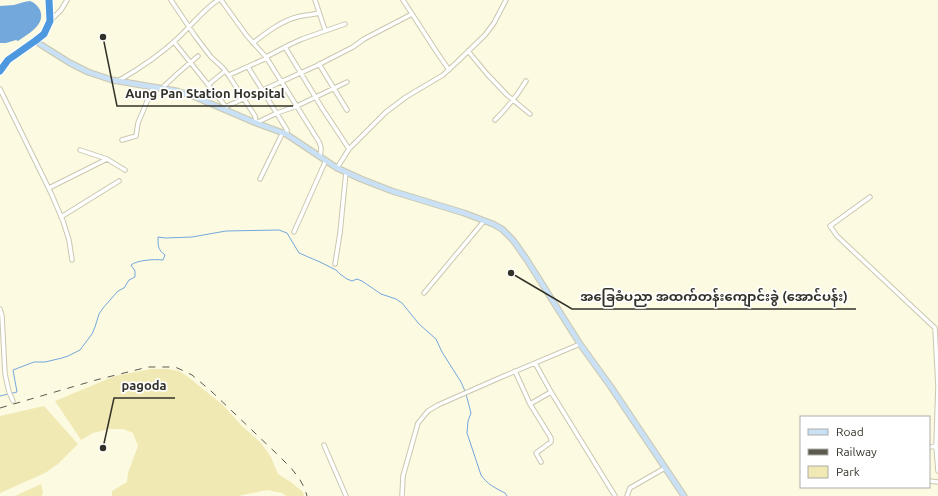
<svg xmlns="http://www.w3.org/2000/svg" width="938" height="496" viewBox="0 0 938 496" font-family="Ubuntu,'Noto Sans Myanmar',sans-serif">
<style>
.green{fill:#f0e9b4}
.water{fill:#73a8dd}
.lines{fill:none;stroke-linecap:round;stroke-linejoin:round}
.stream{stroke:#73a8dd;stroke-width:1}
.street-casing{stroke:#cac7af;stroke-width:5.5}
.secondary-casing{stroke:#cac7af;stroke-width:7}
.highway-casing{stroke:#fff;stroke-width:9}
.street{stroke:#fff;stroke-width:3.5}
.secondary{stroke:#cae0f5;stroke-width:5}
.highway{stroke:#4d98df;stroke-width:7}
.rail{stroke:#5c5a4e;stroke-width:1;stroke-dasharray:7 7;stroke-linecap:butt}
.leader{fill:none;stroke:#333229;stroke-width:1.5}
.callout-dot{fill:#333229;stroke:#fff;stroke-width:1.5}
.callout-label{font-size:13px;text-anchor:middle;font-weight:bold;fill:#333229;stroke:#fff;stroke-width:3.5;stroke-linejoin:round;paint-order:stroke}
</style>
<rect width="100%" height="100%" fill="#fdfae2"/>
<path class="green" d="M151,369H167L179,371L187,376L224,406L241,425L261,443L271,457L278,474L291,482L303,492L304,496H286L282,493L267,490L238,496H112V491L127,482L128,473L138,446L133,433L123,429H109L93,433L81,440L55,401L115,376Z
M44,406L78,444L58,464L45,473L0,493V416Z
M41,484L43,493L42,496H15Z"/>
<path class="water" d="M30,1C35,3 37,5 40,10C46,25 28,34 18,41L16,40L6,43H0V6L14,5L24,2Z"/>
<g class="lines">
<path class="stream" d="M466,394L471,413L468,421L467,433L481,475C487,484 495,488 505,493L507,496
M0,396L17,392L13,370L34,362H45L62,358L68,356L80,350L92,334L95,327L99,314L103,308L118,291L124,288L129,280L135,277V271L131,265C137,260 155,259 163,260L165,255C158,250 158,246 158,237L165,238L192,237L226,231L279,230L287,233L299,253L320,262L336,270L340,274L347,279L352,281L357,279L362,281L381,294L396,299L402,303L419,324L436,339L442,352L461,382L465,391"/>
<g class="street-casing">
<path id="street" d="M171,0L195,36L211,57L223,68L229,76L255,116L256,123L277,113L297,106L347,82
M221,0L247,36L266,57L316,137C321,144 322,148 320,156
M315,0L325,30
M403,0L436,51L449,70
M51,20L61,10L67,0
M174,42L226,107
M253,43C266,33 281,21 297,17C304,15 312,15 319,13
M285,47L322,108L349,149
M468,51L487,74L507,95L530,114
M266,57L291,44L302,39L345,24
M319,64L347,110
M248,67L287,130V134
M229,75L267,58
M118,81C139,69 160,55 178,38C191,26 203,10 218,0
M208,85L225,71
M0,89L51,193L63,221L69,240L72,260
M161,89L177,74L198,56
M223,108L316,66L353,47L364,39L412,14
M495,120C507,108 517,96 526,81
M122,140L136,136L138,123L153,87
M107,159L125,170
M337,168L349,149L386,112L406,97L443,75L456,63L485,35L494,23L506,0
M260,179L283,132
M49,188L107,159L80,150
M870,197L830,226L837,236L935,328L938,386L936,446L938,471
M61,217L119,181
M294,232L326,160
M335,264L340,233L346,172
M424,293L484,221
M0,309L2,316L5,374L9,392L13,401
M535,363L551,392L615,496
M515,371L530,404L551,438V442L536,453L541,462
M530,404L551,392
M324,445L346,496
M929,447L936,446
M929,481L938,482
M402,496L403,476L418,423L428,411L438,405L497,379L580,344
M627,496L630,488L665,468"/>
</g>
<g class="secondary-casing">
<path id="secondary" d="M35,41L70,63L88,72L112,80L177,91L193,96L256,123L286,134L337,168L361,179L392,191L464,213L493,224L502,229L513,240L527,260L580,344L611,387L684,496"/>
</g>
<g class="highway-casing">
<path id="highway" d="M0,71L8,60L35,41L44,34L50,21L49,0"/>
</g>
<use href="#street" class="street"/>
<use href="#secondary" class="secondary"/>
<use href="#highway" class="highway"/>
<path class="rail" d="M0,408L96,380L148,367H175L184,371L192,375L211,391L278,455L291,468L299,478L305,489L307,496"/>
</g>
<path class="leader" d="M103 37L117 106H293M511 273L572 309H856M103 448L114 398H175"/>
<g class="callout-dot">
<circle cx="103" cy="37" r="4"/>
<circle cx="511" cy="273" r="4"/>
<circle cx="103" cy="448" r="4"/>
</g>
<g class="callout-label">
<text x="205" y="98">Aung Pan Station Hospital</text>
<text x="714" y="301">အခြေခံပညာ အထက်တန်းကျောင်းခွဲ (အောင်ပန်း)</text>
<text x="144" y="390">pagoda</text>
</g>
<rect x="800" y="416" width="130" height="72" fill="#ffffff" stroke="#adada9"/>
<rect x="808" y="429" width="20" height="6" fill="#cae0f5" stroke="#adada9"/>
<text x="836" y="436" font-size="12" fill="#333229">Road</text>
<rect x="808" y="449" width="20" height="6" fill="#5c5a4e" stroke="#adada9"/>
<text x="836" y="456" font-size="12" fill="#333229">Railway</text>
<rect x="808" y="466" width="20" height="12" fill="#f0e9b4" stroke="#adada9"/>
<text x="836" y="476" font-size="12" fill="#333229">Park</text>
</svg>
